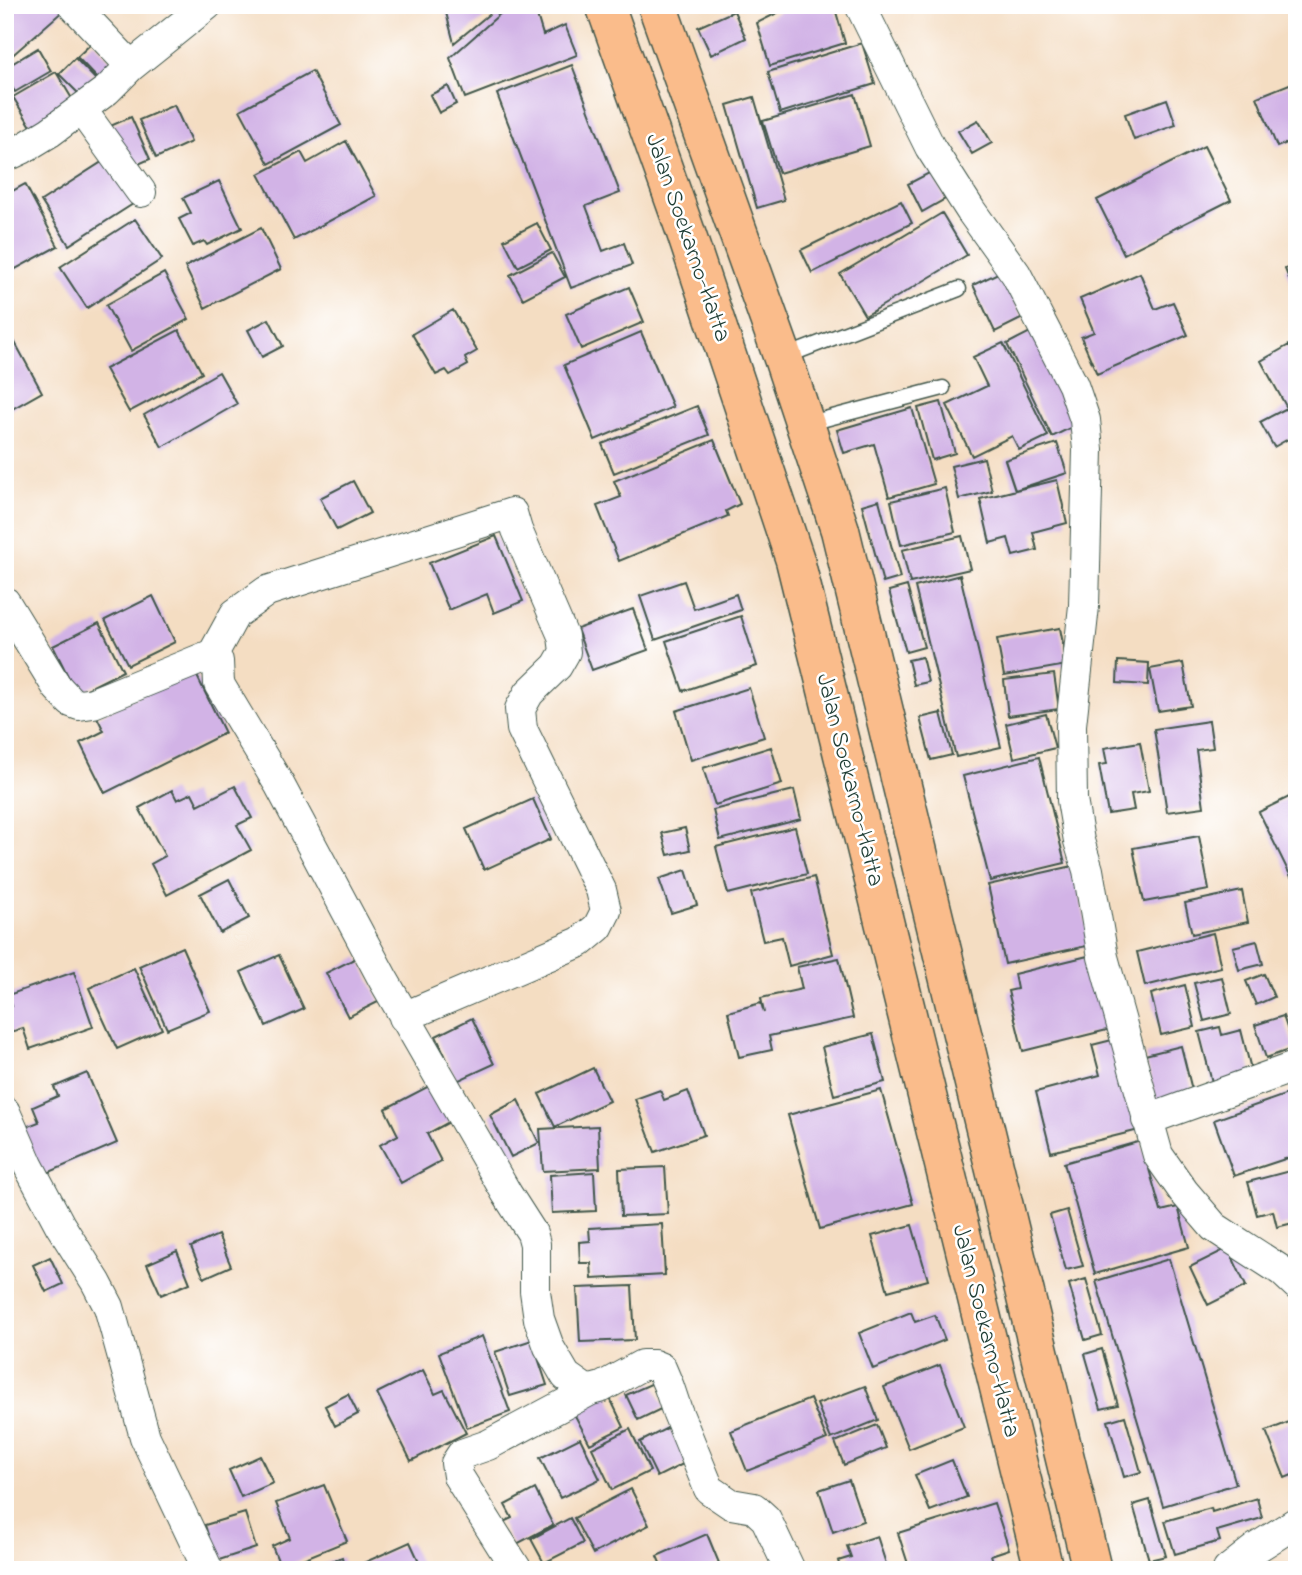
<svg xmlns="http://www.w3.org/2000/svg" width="1302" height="1575" viewBox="0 0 1302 1575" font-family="'Indie Flower',sans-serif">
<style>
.building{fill:#d2b3e6}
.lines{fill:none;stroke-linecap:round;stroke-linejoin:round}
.service-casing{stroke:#3f5549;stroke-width:17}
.minor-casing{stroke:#3f5549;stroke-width:32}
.trunk-casing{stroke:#3f5549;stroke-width:41}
.service{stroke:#fff;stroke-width:14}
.minor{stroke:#fff;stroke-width:30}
.trunk{stroke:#fabc8b;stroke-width:38}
.labels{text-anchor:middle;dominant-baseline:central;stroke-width:5;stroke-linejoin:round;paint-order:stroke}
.street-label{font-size:24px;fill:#1f3d34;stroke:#fff}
</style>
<rect width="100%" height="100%" fill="#fff"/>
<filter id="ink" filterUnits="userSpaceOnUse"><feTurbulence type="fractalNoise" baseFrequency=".0143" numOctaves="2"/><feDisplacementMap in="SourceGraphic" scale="14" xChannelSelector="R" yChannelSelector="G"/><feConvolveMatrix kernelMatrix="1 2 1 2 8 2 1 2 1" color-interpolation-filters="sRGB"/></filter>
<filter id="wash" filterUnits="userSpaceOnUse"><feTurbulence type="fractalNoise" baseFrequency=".00686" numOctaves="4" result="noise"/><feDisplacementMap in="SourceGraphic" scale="28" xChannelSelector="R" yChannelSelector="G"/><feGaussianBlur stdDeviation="1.57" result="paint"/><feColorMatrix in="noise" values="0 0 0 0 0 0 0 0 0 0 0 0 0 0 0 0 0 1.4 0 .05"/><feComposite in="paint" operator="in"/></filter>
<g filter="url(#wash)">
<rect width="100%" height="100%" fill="#f4ddc2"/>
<g id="blocks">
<path class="building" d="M14,5H60L64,10L7,60L5,58V13Z
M444,5H500L454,43Z
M510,5H534L543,35L565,25L577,55L465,98L450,58Z
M793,5H834L845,43L770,66L757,23Z
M734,11L746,38L711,55L698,27Z
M93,42L116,66L100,81L77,57Z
M862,43L875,84L780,113L768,72Z
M38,48L51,71L15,92L5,76V68Z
M75,58L98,82L82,97L59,74Z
M572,65L620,193L586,206L603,251L624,243L632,265L571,288L497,94Z
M312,71L341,125L269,164L240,110Z
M56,72L74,102L32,128L13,97Z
M1297,81V139L1277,147L1257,97Z
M448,86L456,104L439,113L430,95Z
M855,94L870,146L779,173L763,121Z
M754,97L784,200L757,208L727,105Z
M1167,99L1176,125L1134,140L1125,114Z
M174,105L191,142L156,158L139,120Z
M131,117L150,159L127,169L108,127Z
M978,120L992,143L972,154L958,131Z
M346,141L376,196L294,240L259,174L301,152L307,163Z
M1204,146L1231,200L1124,254L1097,200Z
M105,160L133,204L69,245L41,201Z
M931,172L945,199L922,212L908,184Z
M219,181L242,228L207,245L204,241L193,246L179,219L191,213L183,198Z
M25,184L58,246L12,271L5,258V195Z
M901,201L912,223L812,273L801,250Z
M942,213L967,255L865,316L840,274Z
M135,219L162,259L87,308L60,267Z
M537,223L551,250L518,267L504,240Z
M261,228L281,269L205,308L185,267Z
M552,253L565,277L523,299L510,275Z
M1297,264V298L1285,269Z
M1000,272L1023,318L995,332L973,285Z
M164,273L189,319L131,351L106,305Z
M1140,273L1155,309L1173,302L1188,335L1097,374L1081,337L1094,332L1080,299Z
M629,287L644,322L581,349L566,314Z
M453,310L477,351L465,358L468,365L450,375L446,370L436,375L412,334Z
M269,319L283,346L262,357L248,330Z
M179,330L202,373L129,412L105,369Z
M1034,330L1080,423L1052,437L1007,344Z
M641,332L673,407L595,440L564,365Z
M12,337L42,392L5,413V341Z
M1003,343L1048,436L1019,450L1012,436L972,456L947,405L987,386L973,357Z
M1289,345L1297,359V434L1274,447L1260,422L1287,408L1261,361Z
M219,372L237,404L162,447L144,415Z
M941,402L955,453L932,460L918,408Z
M697,406L709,435L614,473L602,444Z
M912,408L934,484L889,497L874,444L844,453L837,430Z
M714,440L740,504L726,511L728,516L619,561L597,506L621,497L614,481Z
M1057,443L1067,473L1015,490L1005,460Z
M984,458L992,491L959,499L951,466Z
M1057,480L1067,523L1033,532L1037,550L1013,556L1008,538L990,543L980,499Z
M353,481L370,513L337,530L320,498Z
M945,488L955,532L901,545L891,501Z
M879,500L900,578L883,583L862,505Z
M496,536L523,601L494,613L487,594L449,610L429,563Z
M962,536L970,569L910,583L902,550Z
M960,575L1001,747L956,757L915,587Z
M684,581L694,609L736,594L741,610L655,640L640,596Z
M907,586L924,647L906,652L889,591Z
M153,596L175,642L128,665L105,620Z
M633,609L648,650L592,670L577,629Z
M741,616L757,666L683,691L666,641Z
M99,623L123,671L77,694L53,646Z
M1060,628L1067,665L1004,676L997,639Z
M922,657L928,682L914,685L908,660Z
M1118,661L1149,663L1148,685L1117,683Z
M1183,663L1191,706L1158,711L1150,669Z
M193,668L225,733L105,793L80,743L104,731L97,717Z
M1054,674L1059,709L1008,716L1004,680Z
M749,688L764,737L691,760L676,711Z
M941,713L952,755L931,760L920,718Z
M1046,714L1055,748L1014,758L1006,724Z
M1209,721L1213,748L1196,750L1204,807L1167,812L1154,729Z
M1140,742L1149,791L1131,794L1134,810L1108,814L1099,765L1107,764L1104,748Z
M771,747L782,784L715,805L703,768Z
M1039,757L1065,863L990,881L963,776Z
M235,786L252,818L237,825L251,850L167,895L151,864L165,856L139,808L172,790L177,800L192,793L198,805Z
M794,790L801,819L720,840L713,810Z
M1293,795L1297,802V874L1291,877L1259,812Z
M533,799L551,839L484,870L466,829Z
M795,827L807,874L728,894L716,847Z
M685,828L690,850L668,855L662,833Z
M1199,836L1209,890L1144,902L1133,848Z
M1073,866L1091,945L1005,964L988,885Z
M686,870L697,905L671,913L659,879Z
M814,877L833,954L789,966L782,937L763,941L751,893Z
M229,879L249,918L220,933L200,894Z
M1242,891L1248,922L1192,934L1185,903Z
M1213,933L1221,967L1145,986L1137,952Z
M1257,941L1263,964L1239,970L1233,947Z
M182,947L210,1011L167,1029L139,966Z
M1096,954L1115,1028L1023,1051L1008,991L1017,989L1014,974Z
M279,955L304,1009L266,1026L241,972Z
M358,957L380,1001L348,1017L326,973Z
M839,958L853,1018L769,1036L772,1050L739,1057L728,1012L761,1003L764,1013L761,998L802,989L797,967Z
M134,968L162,1029L117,1049L89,988Z
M74,972L93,1027L30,1049L23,1028L5,1034V1008L12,1006L8,995Z
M1264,974L1274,997L1256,1005L1246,981Z
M1222,977L1231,1014L1204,1021L1194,983Z
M1185,985L1195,1027L1161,1035L1151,994Z
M1283,1016L1294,1048L1266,1058L1255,1025Z
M472,1018L494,1064L457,1081L436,1036Z
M1220,1027L1222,1035L1241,1030L1253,1077L1213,1086L1199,1032Z
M873,1034L885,1082L834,1095L822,1047Z
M1120,1038L1143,1129L1051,1152L1036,1092L1100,1075L1092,1045Z
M1181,1046L1193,1094L1157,1103L1145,1055Z
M593,1068L609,1101L555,1127L539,1094Z
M87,1073L117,1143L43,1175L23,1128L39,1122L33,1107L58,1096L54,1087Z
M431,1085L451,1121L427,1134L441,1161L401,1183L380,1145L398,1135L385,1109Z
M660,1090L664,1100L688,1091L704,1135L655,1152L635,1099Z
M881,1090L913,1204L820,1229L788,1115Z
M1293,1092L1297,1103V1155L1234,1176L1214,1120Z
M518,1100L539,1143L511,1157L490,1115Z
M598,1126L600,1168L543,1171L540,1129Z
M1141,1141L1161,1211L1178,1207L1189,1247L1095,1274L1064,1163Z
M665,1167L668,1214L621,1216L619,1169Z
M1297,1169V1222L1277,1227L1273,1211L1257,1215L1248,1182Z
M594,1172L596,1211L552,1213L550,1175Z
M1067,1210L1083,1266L1066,1270L1050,1215Z
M662,1224L665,1275L592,1279L591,1263H580L579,1242L590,1241L589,1228Z
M912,1225L928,1280L888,1291L872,1236Z
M218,1235L231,1266L204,1278L191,1247Z
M1228,1248L1246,1286L1208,1305L1190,1267Z
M177,1251L190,1283L161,1295L147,1264Z
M50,1257L63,1284L46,1292L33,1265Z
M1169,1259L1236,1484L1163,1506L1096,1281Z
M1086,1279L1102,1335L1085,1340L1069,1284Z
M632,1286L635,1340L580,1342L577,1288Z
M911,1312L915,1322L935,1315L945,1340L873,1369L859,1333Z
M482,1336L510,1412L467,1428L439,1353Z
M532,1340L547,1385L510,1396L495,1352Z
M1102,1349L1118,1405L1101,1409L1085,1354Z
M940,1365L964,1427L909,1449L884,1387Z
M423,1370L435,1394L444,1390L466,1433L411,1461L377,1393Z
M653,1383L665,1407L638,1420L626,1395Z
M865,1386L878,1420L831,1439L817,1404Z
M607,1392L624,1427L590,1444L572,1410Z
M348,1394L358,1414L335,1426L325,1406Z
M810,1399L827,1439L747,1471L731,1431Z
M1125,1416L1141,1472L1124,1477L1108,1421Z
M1297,1419V1473L1285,1478L1266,1431Z
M877,1425L886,1448L844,1465L835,1442Z
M669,1427L687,1462L657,1477L640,1442Z
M630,1429L650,1471L612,1490L592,1448Z
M580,1438L600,1479L560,1498L540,1458Z
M260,1456L273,1483L241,1497L229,1470Z
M952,1460L967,1497L930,1511L915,1475Z
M849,1480L863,1521L833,1532L819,1490Z
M324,1485L347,1541L281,1568L272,1546L290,1538L276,1503Z
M535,1489L553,1525L513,1546L501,1523L512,1518L505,1505Z
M631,1489L649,1525L593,1554L574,1518Z
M1257,1498L1262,1518L1217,1531L1220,1541L1175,1554L1165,1521L1211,1508L1212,1512Z
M1150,1500L1166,1556L1149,1560L1133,1505Z
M994,1503L1009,1549L991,1555L996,1570H910L898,1533Z
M245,1513L256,1548L216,1561L205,1525Z
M570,1518L583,1543L544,1563L531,1539Z
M707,1534L719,1563L703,1570H663L657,1556Z
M877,1536L888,1570H841L838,1561L851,1557L847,1546Z
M410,1542L423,1570H363L361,1564Z
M342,1557L346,1570H309V1569Z"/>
</g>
</g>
<g filter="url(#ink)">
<use href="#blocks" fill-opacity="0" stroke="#3f5549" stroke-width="2"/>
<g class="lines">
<g class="service-casing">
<path id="service" d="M784,357L959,289
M806,424L943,388"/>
</g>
<g class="minor-casing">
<path id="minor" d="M73,5L131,66
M860,5L930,147L971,211L1016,274L1073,385L1085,420L1088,450L1084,606L1071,725L1072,800L1079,841L1088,870L1103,957L1158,1155L1184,1192L1214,1227L1282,1271L1297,1285
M81,109L141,192
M5,157L22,149L50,132L107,90L131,66L207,5
M5,602L57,687L71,702L79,705L93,703L213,654L218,661L219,684L279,784L383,979L507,1194L532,1233L535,1244V1291L539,1319L549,1347L566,1376L583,1388L591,1390L602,1387L642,1365H654L661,1368L669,1387L677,1411L709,1489L731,1504L754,1508L766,1519L790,1570
M213,654L235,614L267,591L512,513L517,530L563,636L565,652L557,666L529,693L520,709L522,729L601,890L606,911L598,927L580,942L404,1017
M5,1112L28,1165L60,1225L96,1282L109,1307L145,1437L208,1570
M1147,1120L1297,1066
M517,1570L458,1476L456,1463L462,1454L488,1445L591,1390
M1228,1570L1256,1548L1297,1522"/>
</g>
<g class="trunk-casing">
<path id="trunk" d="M605,5L685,230L795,560L1044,1570
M657,5L783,358L840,530L1092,1570"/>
</g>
<use href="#service" class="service"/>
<use href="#minor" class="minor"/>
<use href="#trunk" class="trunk"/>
</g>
</g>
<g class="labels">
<g class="street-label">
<text transform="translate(687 238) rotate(71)">Jalan Soekarno-Hatta</text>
<text transform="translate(849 780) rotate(76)">Jalan Soekarno-Hatta</text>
<text transform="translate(985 1331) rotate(76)">Jalan Soekarno-Hatta</text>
</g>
</g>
<rect width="1302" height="1575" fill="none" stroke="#fff" stroke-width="28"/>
</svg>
